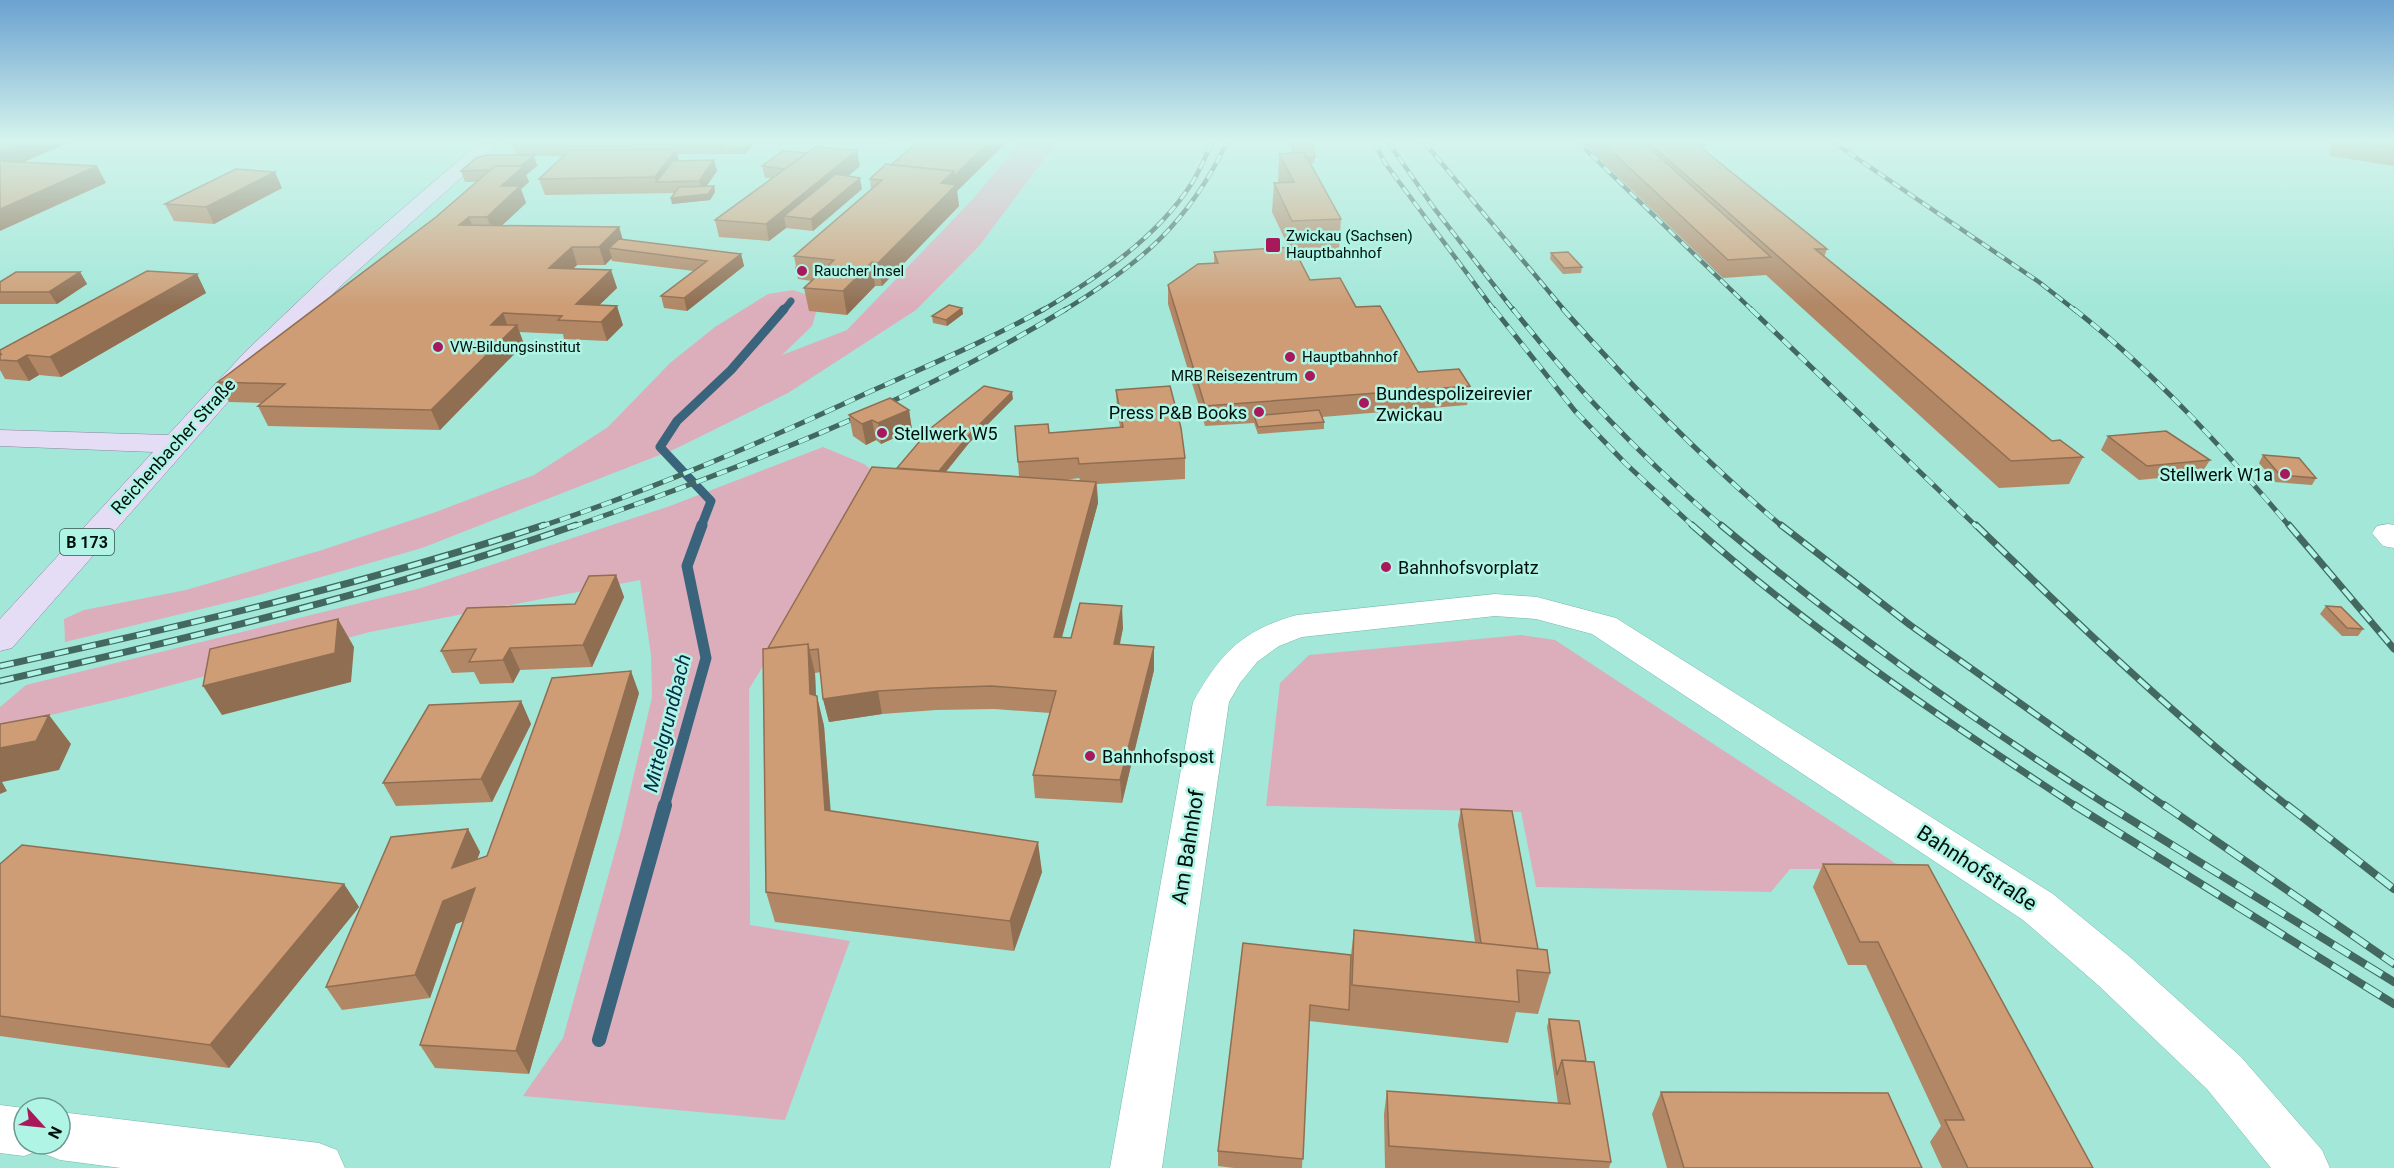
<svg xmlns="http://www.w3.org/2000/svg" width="2394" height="1168" viewBox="0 0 2394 1168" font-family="Roboto,sans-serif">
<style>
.green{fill:#dcaebb}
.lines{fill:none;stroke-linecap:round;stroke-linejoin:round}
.stream-far3{stroke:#39647c;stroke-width:7}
.stream-far2{stroke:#39647c;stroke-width:9}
.stream-far1{stroke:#39647c;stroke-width:11}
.stream{stroke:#39647c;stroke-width:14}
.minor-casing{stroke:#75b9ab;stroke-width:1}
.major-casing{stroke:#8986a0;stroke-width:1}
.minor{fill:#fff;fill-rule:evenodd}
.major{fill:#e5dcf5;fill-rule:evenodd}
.rail-far3-casing{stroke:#426860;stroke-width:4.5}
.rail-far2-casing{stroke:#426860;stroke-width:5}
.rail-far1-casing{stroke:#426860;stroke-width:7}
.rail-casing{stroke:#426860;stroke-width:8}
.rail-far3{stroke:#aff4e5;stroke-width:3;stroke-dasharray:9;stroke-linecap:butt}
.rail-far2{stroke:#aff4e5;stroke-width:4;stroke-dasharray:11;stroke-linecap:butt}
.rail-far1{stroke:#aff4e5;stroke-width:4.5;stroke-dasharray:14;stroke-linecap:butt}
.rail{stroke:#aff4e5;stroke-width:6;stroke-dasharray:19;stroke-linecap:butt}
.wall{fill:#b18765;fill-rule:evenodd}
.shaded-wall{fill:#906e52}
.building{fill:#ce9d75;stroke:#906e52;stroke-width:1.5}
.poi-dot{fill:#a7195a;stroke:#aff4e5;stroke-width:2}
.labels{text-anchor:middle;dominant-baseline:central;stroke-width:5;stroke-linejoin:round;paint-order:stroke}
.far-poi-label{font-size:15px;fill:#00110d;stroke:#aff4e5;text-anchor:start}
.shield{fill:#aff4e5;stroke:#34554e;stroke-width:1.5}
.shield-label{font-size:16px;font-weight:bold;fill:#00110d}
.poi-label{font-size:18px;fill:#00110d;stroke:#aff4e5;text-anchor:start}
.street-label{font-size:18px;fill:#00110d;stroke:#aff4e5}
.water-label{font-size:20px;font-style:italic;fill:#002d47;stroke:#aff4e5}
.near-street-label{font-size:21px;fill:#00110d;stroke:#aff4e5}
</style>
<rect width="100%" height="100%" fill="#a2e7d8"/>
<path class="green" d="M1020,142H1057L979,246L916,310L788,393L675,449L422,548L255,596L65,642L64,619L84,610L186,590L322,550L433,513L534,475L608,427L670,363L715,327L768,294L793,290L820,299L812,326L782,355L847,330L971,201Z
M823,447L864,464L879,476L749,689L750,925L850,941L785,1120L523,1096L563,1038L621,830L652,697L651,655L640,580L370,632L127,697L0,727V707L26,685L421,588L670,506Z
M1521,635L1555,640L1904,869H1790L1771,892L1536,887L1521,812L1266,806L1280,683L1309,655Z"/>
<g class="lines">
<path class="stream-far3" d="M783,311L791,301"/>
<path class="stream-far2" d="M701,527L711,501L660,447L677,421L731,370L784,309"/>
<path class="stream-far1" d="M664,807L706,658L687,566L702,525"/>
<path class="stream" d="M599,1040L665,805"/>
<g class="minor-casing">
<path id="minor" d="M2388,524L2394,525V548L2383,546L2372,533L2377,526Z
M1495,594L1537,597L1616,618L2053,894L2130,957L2241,1057L2322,1150L2330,1168H2271L2207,1089L2098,985L2023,920L1592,634L1536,619L1495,616L1302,637L1279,646L1257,662L1240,683L1229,702L1162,1168H1110L1193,702C1220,654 1242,630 1297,615Z
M0,1105L24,1108V1144H60V1112L319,1143L337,1150L345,1168H121L60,1160L42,1153L40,1150L24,1156L0,1153Z"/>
</g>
<g class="major-casing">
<path id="major" d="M480,142H501L344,283L263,362L12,648L0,651V619L153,452L0,446V430L168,435L245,352L328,273Z"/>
</g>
<use href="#minor" class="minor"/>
<use href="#major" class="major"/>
<g class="rail-far3-casing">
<path id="rail-far3" d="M1374,142L1385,163L1495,311
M1388,142L1434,208L1514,311
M1424,142L1565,311
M1578,142L1753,311
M1833,142L2039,282L2076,311
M1041,311C1097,278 1156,239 1192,183C1200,170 1206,156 1212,142
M1063,311C1140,264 1188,224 1227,142"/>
</g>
<g class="rail-far2-casing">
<path id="rail-far2" d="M1494,309L1575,411L1626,464L1694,527
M1513,309C1576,389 1645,461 1723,527
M1563,309C1632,387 1703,460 1783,527
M1751,309L1977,527
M2074,309C2154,372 2224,449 2290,527
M539,527C652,490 760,443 867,393C927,366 987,341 1044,309
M572,527C741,468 912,403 1066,309"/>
</g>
<g class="rail-far1-casing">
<path id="rail-far1" d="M1692,525C1811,631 1944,720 2077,807
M1721,525C1844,628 1974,721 2110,807
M1781,525L1910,625L2166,807
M1976,525C2077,623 2178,720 2289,807
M2289,525L2394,649
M0,666C183,626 365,584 544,525
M0,681C194,637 388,591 576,525"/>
</g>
<g class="rail-casing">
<path id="rail" d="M2074,805L2394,1004
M2107,805L2394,982
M2164,805L2394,964
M2287,805L2394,889"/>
</g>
<use href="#rail-far3" class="rail-far3"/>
<use href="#rail-far2" class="rail-far2"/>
<use href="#rail-far1" class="rail-far1"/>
<use href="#rail" class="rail"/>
</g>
<path class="wall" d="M511,142H891V143L753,144L745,154H677L679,161L714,160L717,171L706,187L714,186L715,192L710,200L672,204L671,198L675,193L545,195L539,179L564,156H534L537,166L526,175L529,182L521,189L526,203L502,225L619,227L623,240L741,254L744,266L687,311L664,308L661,296L694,271L612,261L611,258L605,265H577L573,269L611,270L617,288L599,305L623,325L607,341L564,339L563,334L519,332L524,344L440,430L268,426L258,406L262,403L229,402L218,382L436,217L477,182H465L461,171L516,155Z
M918,142H1007L957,191L959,206L882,286H875L847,315L809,311L804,288L812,281L798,279L795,267L796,266L794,256L871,189L870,179L891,165Z
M1585,142H1702L1705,145L1704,150L1827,249L1824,257L2052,441L2083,457L2069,484L1999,488L1766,275L1723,278L1584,144Z
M2330,142H2394V166L2330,156Z
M1292,143L1315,157L1314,163H1310L1341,219L1339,249L1295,252L1310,280L1356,307L1418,372L1470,386L1467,405L1322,417L1324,422V429L1258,434L1254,423L1205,426L1168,304V285L1214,263V252L1289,248L1272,212L1274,183H1278L1279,154L1292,153Z
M762,166H860L848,176L862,189L813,231L786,228L769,241L719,237L715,220L772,178H765Z
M282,188L214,224L174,221L165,204Z
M1551,253L1582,267L1581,273L1563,274L1550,259Z
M80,272L87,284L57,304H0V282Z
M197,274L206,293L61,377L39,375L29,381L5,379L0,370V350Z
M962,308L963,314L947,326L933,323L932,316Z
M1116,390L1185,458V479L1097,484L1098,503L1061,638H1071L1123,628L1120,644L1154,647V670L1122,803L1035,798L1033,775L1050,713L994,709L936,710L882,714L829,722L823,699L821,672L815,673L816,696L824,726L830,811L1042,872L1014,951L775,922L766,892L768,648L897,468L1013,399L969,443L946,472L1019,476L1018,462L1049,433L1120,427L1117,410ZM1079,478L1080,480H1065Z
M909,410L912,430L881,444L876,440L866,445L853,436L849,415Z
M2108,436L2210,460L2201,474L2139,480L2101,450Z
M2263,455L2316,478L2312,485L2275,482L2259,463Z
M616,575L624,597L592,667L520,670L513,683L480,684L474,672L452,673L441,651L575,604Z
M2326,606L2363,629L2358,636H2342L2320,614Z
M639,693L529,1074L435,1068L420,1045L464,921L456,924L430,998L342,1010L326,987L468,829L480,852L477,859L487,856Z
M521,701L531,724L492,802L396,806L383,783Z
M1461,809L1538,949L1550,973L1538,1014L1516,1012L1508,1043L1309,1021L1302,1168H1234L1218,1166V1151L1243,943L1351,955L1354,930L1475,942L1458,825Z
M0,864L344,884L359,907L229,1068L0,1036Z
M1823,864L2093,1168H1942L1930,1142L1941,1126L1866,965H1848L1813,887Z
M1549,1019L1586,1061L1611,1162L1609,1168H1385L1384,1114L1387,1091L1558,1104L1547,1027Z
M1661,1092L1922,1168H1667L1652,1114Z"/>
<path class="shaded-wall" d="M24,142H71L0,172V152Z
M718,142H731L720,148Z
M749,142H753V144L745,154L744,148Z
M989,142H1007L957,191L959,206L882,286L878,263L941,183L954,171Z
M676,150L680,165L656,182L655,177Z
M857,150L860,166L799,218L784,216L786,228L769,241L766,224Z
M534,155L537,166L526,175L529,182L521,189L526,203L493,234L487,217L501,186L519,167Z
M714,160L717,171L702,192L699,181Z
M97,166L106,183L0,231V209Z
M275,172L282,188L214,224L206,207Z
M860,178L862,189L813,231L811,219Z
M714,186L715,192L710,200L672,204L671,198Z
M469,217L475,234L459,225Z
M619,227L624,245L609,248L612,258L605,265L599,247Z
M572,247L577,265L555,286L549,268Z
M741,254L744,266L687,311L684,298Z
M872,262L875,286L847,315L843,291Z
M611,270L617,288L583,321L576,304Z
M80,272L87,284L57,304L49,292Z
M197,274L206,293L61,377L50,357Z
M617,306L623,325L607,341L601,322Z
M962,308L963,314L947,326L946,320Z
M503,313L510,332L491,325Z
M517,325L524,344L440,430L431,410Z
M27,355L39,375L29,381L17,361Z
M1012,392L1013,399L969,443L930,491L929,484L968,436Z
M909,410L912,430L881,444L878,423Z
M872,420L876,440L866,445L862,424Z
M1096,482L1098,503L1056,660L1054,637Z
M616,575L624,597L592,667L583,645Z
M1122,606L1123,628L1115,666L1114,644Z
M338,619L354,647L351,682L222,715L203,686Z
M808,644L815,673L817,724L810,694Z
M1154,647V670L1122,803L1120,780Z
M510,648L520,670L513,683L503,660Z
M631,671L639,693L529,1074L516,1051Z
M878,691L882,714L829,722L823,699Z
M817,696L824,726L833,840L825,810Z
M521,701L531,724L492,802L481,779Z
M49,715L71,744L59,770L2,782L7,791L0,794V748Z
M468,829L480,852L465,892L452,868Z
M1038,842L1042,872L1014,951L1010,921Z
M344,884L359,907L229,1068L210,1045Z
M475,888L488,911L456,924L430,998L415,975L443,901Z"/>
<path class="building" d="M0,142H24L0,152Z
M725,142H749L744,148H720Z
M918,142H989L954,176V171L891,165Z
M1293,142H1312L1315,157L1306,158L1304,152L1293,153L1292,143Z
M1602,142H1643L1771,257L1728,260Z
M1648,142H1702L1705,145L1699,146L1827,249H1815L2052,441L2060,440L2083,457L2011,461Z
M2355,142H2394V149Z
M815,147L857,150L766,224L715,220Z
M635,149H675L634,150Z
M570,150H676L655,177L539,179Z
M783,151L807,153L785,169L762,166Z
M1304,152L1341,219L1292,221L1274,183L1294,182L1279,154Z
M487,155H534L521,166H495L490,170L461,171L476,158Z
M714,160L699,181L656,182L673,161Z
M0,161L97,166L0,209Z
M886,164L954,171L941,183L956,185L878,263L872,262L843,291L804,288L834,260L794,256L882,180L870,179Z
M495,166H524L501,186H520L487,217H469L459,225L619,227L599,247H572L549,268L611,270L576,304L617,306L601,322L558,320L562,316L503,313L491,325H517L431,410L258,406L285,384L218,382L436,217Z
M236,169L275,172L206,207L165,204Z
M836,174L860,178L811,219L784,216Z
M714,186L708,194L671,198L679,187Z
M619,239L741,254L684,298L661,296L707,261L609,248Z
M1293,247L1310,280L1340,278L1356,307L1380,306L1418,372L1459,369L1470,386L1205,406L1168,285L1198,264L1218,263L1214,252Z
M1568,252L1582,267L1564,268L1551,253Z
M147,271L197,274L50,357L27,355L17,361L0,360V355L2,354H0V350Z
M16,272H80L49,292H0V282Z
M949,305L962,308L946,320L932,316Z
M984,386L1012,392L968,436L939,471L897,468L931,428Z
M1170,386L1181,428L1185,458L1079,464L1078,458L1018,462L1015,426L1048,424L1049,433L1123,427L1116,390Z
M890,398L909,410L878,423L872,420L862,424L849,415Z
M1319,410L1324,422L1258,427L1254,416Z
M2166,431L2210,460L2147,466L2108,436Z
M2263,455L2299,458L2316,478L2280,475Z
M872,467L1096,482L1054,637L1071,638L1080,603L1122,606L1114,644L1154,647L1120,780L1033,775L1056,691L991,686L932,688L878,691L823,699L818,649L809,650L808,644L768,648Z
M616,575L583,645L510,648L503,660L469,662L476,649L441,651L467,608L575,604L589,576Z
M2326,606L2341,607L2363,629L2347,628Z
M338,619L335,653L203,686L210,649Z
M808,644L810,694L817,696L825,810L1038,842L1010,921L766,892L763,649Z
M631,671L516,1051L420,1045L475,888L443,901L415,975L326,987L391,837L468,829L452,868L487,856L552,678Z
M521,701L481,779L383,783L429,705Z
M49,715L36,741L0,748V724Z
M1461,809L1512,811L1538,949L1481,943Z
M22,845L344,884L210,1045L0,1016V864Z
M1823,864L1928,865L2093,1168H1968L1945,1120H1964L1878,942H1860Z
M1354,930L1547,950L1550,973L1517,970L1519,1002L1352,985Z
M1243,943L1351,955L1349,1010L1310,1005L1303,1159L1218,1151Z
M1549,1019L1579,1021L1586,1061L1562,1060L1557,1075Z
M1562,1060L1594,1062L1611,1162L1389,1146L1387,1091L1570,1104Z
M1661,1092L1888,1093L1922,1168H1684Z"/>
<linearGradient id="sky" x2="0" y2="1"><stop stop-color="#6ba2d0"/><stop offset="0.46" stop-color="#d5f4ed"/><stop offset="1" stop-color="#d5f4ed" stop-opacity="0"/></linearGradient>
<rect width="2394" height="306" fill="url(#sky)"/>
<g class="poi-dot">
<rect x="1265" y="237" width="16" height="16" rx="3"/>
<circle cx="802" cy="271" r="6"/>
<circle cx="438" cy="347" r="6"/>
<circle cx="1290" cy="357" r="6"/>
<circle cx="1310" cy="376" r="6"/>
<circle cx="1364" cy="403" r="6"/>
<circle cx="1259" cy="412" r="6"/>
<circle cx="882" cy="433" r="6"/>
<circle cx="2285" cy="474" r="6"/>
<circle cx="1386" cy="567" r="6"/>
<circle cx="1090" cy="756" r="6"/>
</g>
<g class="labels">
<g class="far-poi-label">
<text x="1286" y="236">Zwickau (Sachsen)<tspan x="1286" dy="17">Hauptbahnhof</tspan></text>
<text x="814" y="271">Raucher Insel</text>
<text x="450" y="347">VW-Bildungsinstitut</text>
<text x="1302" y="357">Hauptbahnhof</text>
<text x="1298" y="376" text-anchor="end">MRB Reisezentrum</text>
</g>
<rect class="shield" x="60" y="529" width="54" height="26" rx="4.5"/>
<g class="shield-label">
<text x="87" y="542">B 173</text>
</g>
<g class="poi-label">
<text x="1376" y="393">Bundespolizeirevier<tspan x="1376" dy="21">Zwickau</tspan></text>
<text x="1247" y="412" text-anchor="end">Press P&amp;B Books</text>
<text x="894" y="433">Stellwerk W5</text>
<text x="2273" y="474" text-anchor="end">Stellwerk W1a</text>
<text x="1398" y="567">Bahnhofsvorplatz</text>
<text x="1102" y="756">Bahnhofspost</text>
</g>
<g class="street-label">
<text transform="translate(173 446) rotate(-48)">Reichenbacher Straße</text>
</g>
<g class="water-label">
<text transform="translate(667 723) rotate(-76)">Mittelgrundbach</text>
</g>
<g class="near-street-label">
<text transform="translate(1188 847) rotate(-81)">Am Bahnhof</text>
<text transform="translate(1977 868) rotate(33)">Bahnhofstraße</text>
</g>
</g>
<g transform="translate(42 1126) rotate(117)"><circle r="28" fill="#aff4e5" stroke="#69998f" stroke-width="1.5"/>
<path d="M0-4.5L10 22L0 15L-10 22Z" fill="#a7195a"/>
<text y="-9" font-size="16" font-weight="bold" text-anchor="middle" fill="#00110d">N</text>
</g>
</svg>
